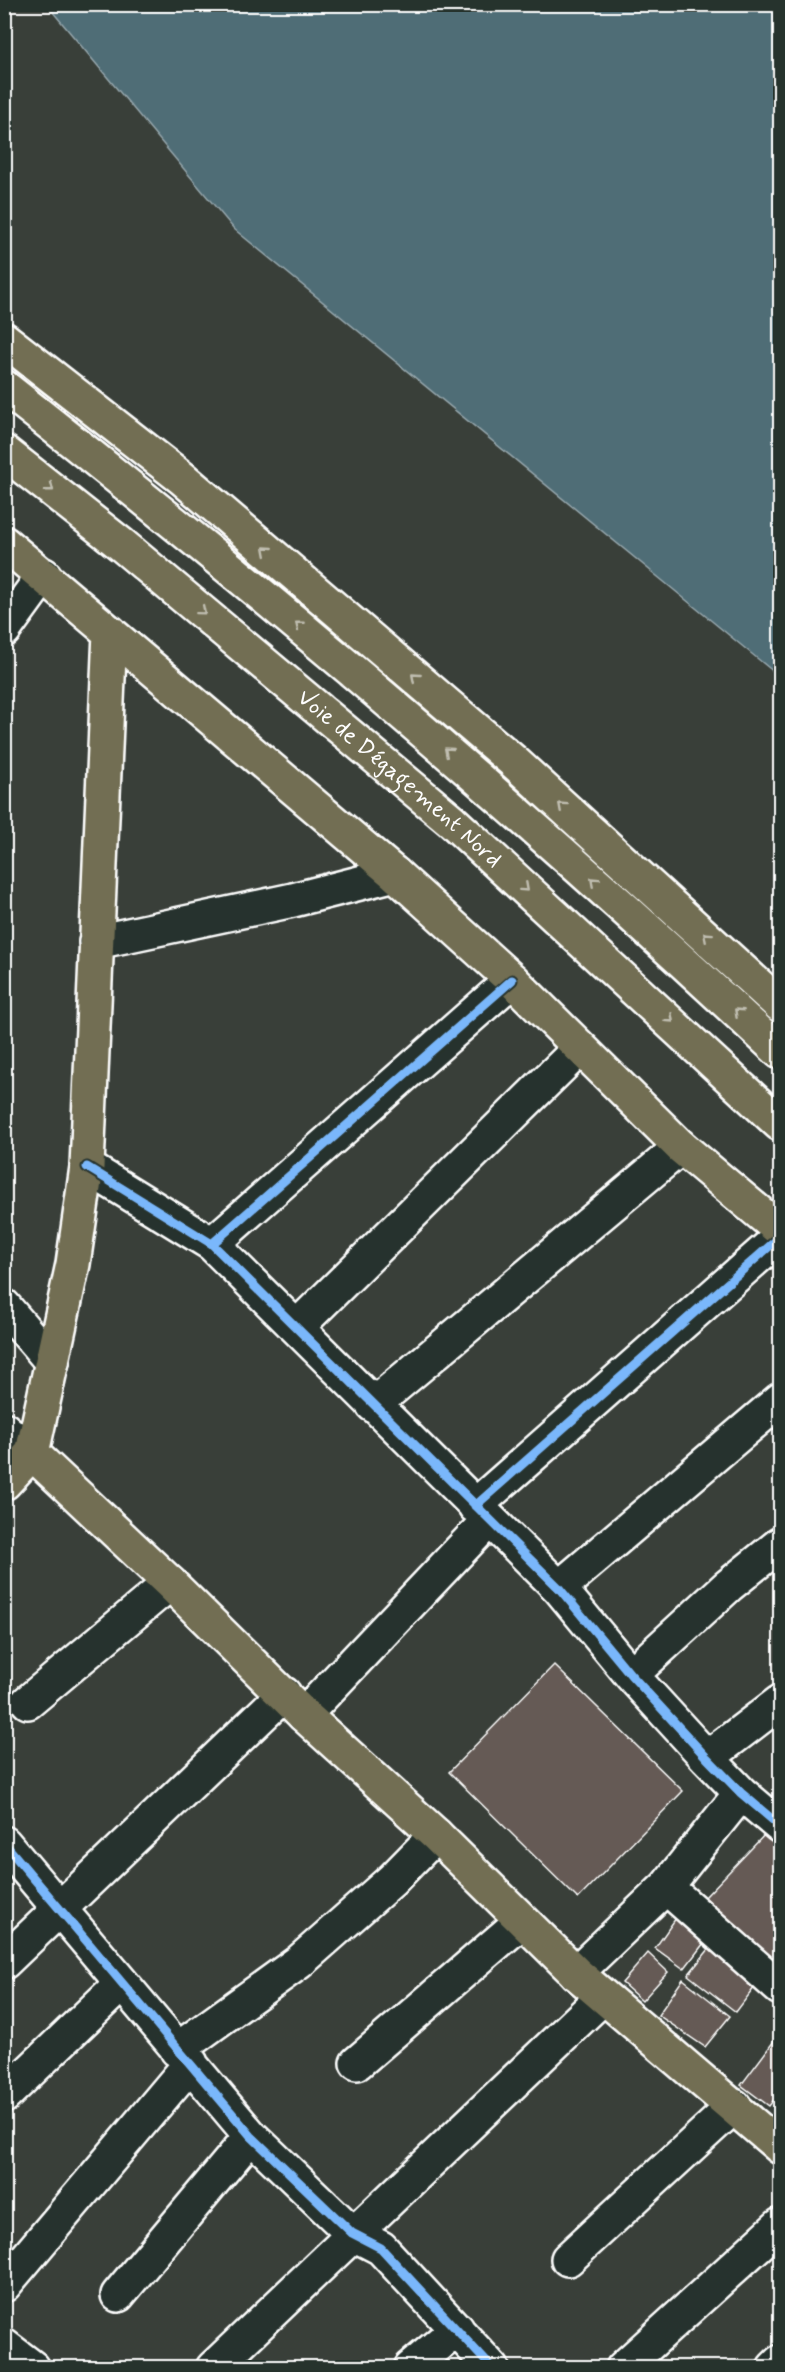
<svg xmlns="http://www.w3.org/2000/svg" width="785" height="2372" viewBox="0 0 785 2372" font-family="Mynerve,sans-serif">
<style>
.water{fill:#506d76;stroke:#96a7ad;stroke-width:1.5}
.building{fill:#655a54;stroke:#fff;stroke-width:1.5}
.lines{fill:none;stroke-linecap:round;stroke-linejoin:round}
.minor-casing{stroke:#fff;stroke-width:38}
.major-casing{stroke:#fff;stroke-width:38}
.highway-casing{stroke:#fff;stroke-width:38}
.minor{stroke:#26332d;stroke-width:33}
.major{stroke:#726e52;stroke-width:33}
.highway{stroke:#726e52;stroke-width:33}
.cycleway-casing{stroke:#26332d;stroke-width:13}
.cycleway{stroke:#7ab7fb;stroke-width:9}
.oneway{stroke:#c0beb1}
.labels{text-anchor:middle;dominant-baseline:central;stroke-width:5;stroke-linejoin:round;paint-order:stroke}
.street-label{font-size:24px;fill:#fff;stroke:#26332d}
</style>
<rect width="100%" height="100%" fill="#393f39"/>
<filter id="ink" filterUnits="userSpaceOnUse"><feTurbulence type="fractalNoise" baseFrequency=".0167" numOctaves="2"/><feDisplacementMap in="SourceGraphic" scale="12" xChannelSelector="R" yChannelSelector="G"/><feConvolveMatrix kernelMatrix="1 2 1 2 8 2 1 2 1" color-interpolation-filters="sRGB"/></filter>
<g filter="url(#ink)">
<path class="water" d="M47,5H780V677L234,229Z"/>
<path class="building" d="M554,1665L683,1791L578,1899L449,1772Z
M769,1830L780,1841V1972L705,1897Z
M678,1915L707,1939L684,1969L655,1948Z
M714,1943L761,1979L736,2012L688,1975Z
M648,1953L668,1972L642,2001L622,1983Z
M683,1979L730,2016L705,2047L658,2015Z
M780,2033V2092L769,2106L741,2085Z"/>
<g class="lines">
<g class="minor-casing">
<path id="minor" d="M4,630L44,575
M96,942L293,900L395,874
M87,1167L212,1244L559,1588L631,1675L707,1758L741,1793L780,1826
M212,1244L512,980
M4,1306L52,1362
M297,1327L579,1049
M373,1405L681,1147
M4,1429L32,1453
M475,1506L780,1237
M559,1588L780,1400
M631,1675L728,1586L780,1544
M28,1702L170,1583
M304,1715L489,1520
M707,1758L780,1702
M4,1843L251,2136L352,2233L381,2248L492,2368
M666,1887L780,1988
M4,1962L284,1694
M576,1973L666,1887L741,1793
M177,2050L299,1962L392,1880L436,1835
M357,2063L522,1921
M4,2096L122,1983
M568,2259L734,2106
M4,2285L191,2063
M118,2295L251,2136
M4,2346L33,2368
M213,2368L603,1997
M411,2368L457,2329
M623,2368L780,2225
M774,2368L780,2362"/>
</g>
<g class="major-casing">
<path id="major" d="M4,543L395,874L512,980L681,1147L780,1230
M32,1453L170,1583L304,1715L436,1835L576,1973L780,2147
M4,1483L32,1453L73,1264L87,1167L110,632"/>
</g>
<g class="highway-casing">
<g id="highway">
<path d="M4,339L182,478L513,761L780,1005"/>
<path d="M4,387C273,598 532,819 780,1052"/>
<path id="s1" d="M4,452L122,545L452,821L780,1124"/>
</g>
</g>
<use href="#minor" class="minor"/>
<use href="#major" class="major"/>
<use href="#highway" class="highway"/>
<g class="cycleway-casing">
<path id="cycleway" d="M87,1167L212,1244L559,1588L631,1675L707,1758L741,1793L780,1826
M212,1244L512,980
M475,1506L780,1237
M4,1843L251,2136L352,2233L381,2248L492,2368"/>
</g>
<use href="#cycleway" class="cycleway"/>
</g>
<defs><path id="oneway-chevron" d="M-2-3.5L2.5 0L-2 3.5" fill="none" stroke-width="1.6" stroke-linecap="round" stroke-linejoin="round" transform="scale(1.5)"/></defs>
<g class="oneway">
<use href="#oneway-chevron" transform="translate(50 488) rotate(38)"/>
<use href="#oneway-chevron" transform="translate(267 550) rotate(-139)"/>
<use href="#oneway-chevron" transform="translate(202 611) rotate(40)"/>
<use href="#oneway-chevron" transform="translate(299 625) rotate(-141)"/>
<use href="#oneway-chevron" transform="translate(415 677) rotate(-139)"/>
<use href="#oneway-chevron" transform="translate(448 751) rotate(-139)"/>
<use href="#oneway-chevron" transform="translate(562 806) rotate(-138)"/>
<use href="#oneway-chevron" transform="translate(594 881) rotate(-138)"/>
<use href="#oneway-chevron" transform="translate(525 888) rotate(42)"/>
<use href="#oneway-chevron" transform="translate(707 936) rotate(-138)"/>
<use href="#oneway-chevron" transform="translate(738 1012) rotate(-137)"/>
<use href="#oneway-chevron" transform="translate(670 1019) rotate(43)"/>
</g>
</g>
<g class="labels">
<g class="street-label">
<text stroke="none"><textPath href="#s1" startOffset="513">Voie de Dégagement Nord</textPath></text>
</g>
</g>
<rect width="785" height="2372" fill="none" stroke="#26332d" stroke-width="24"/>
<rect x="12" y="12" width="761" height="2348" fill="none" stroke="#fff" stroke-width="2" filter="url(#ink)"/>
</svg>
